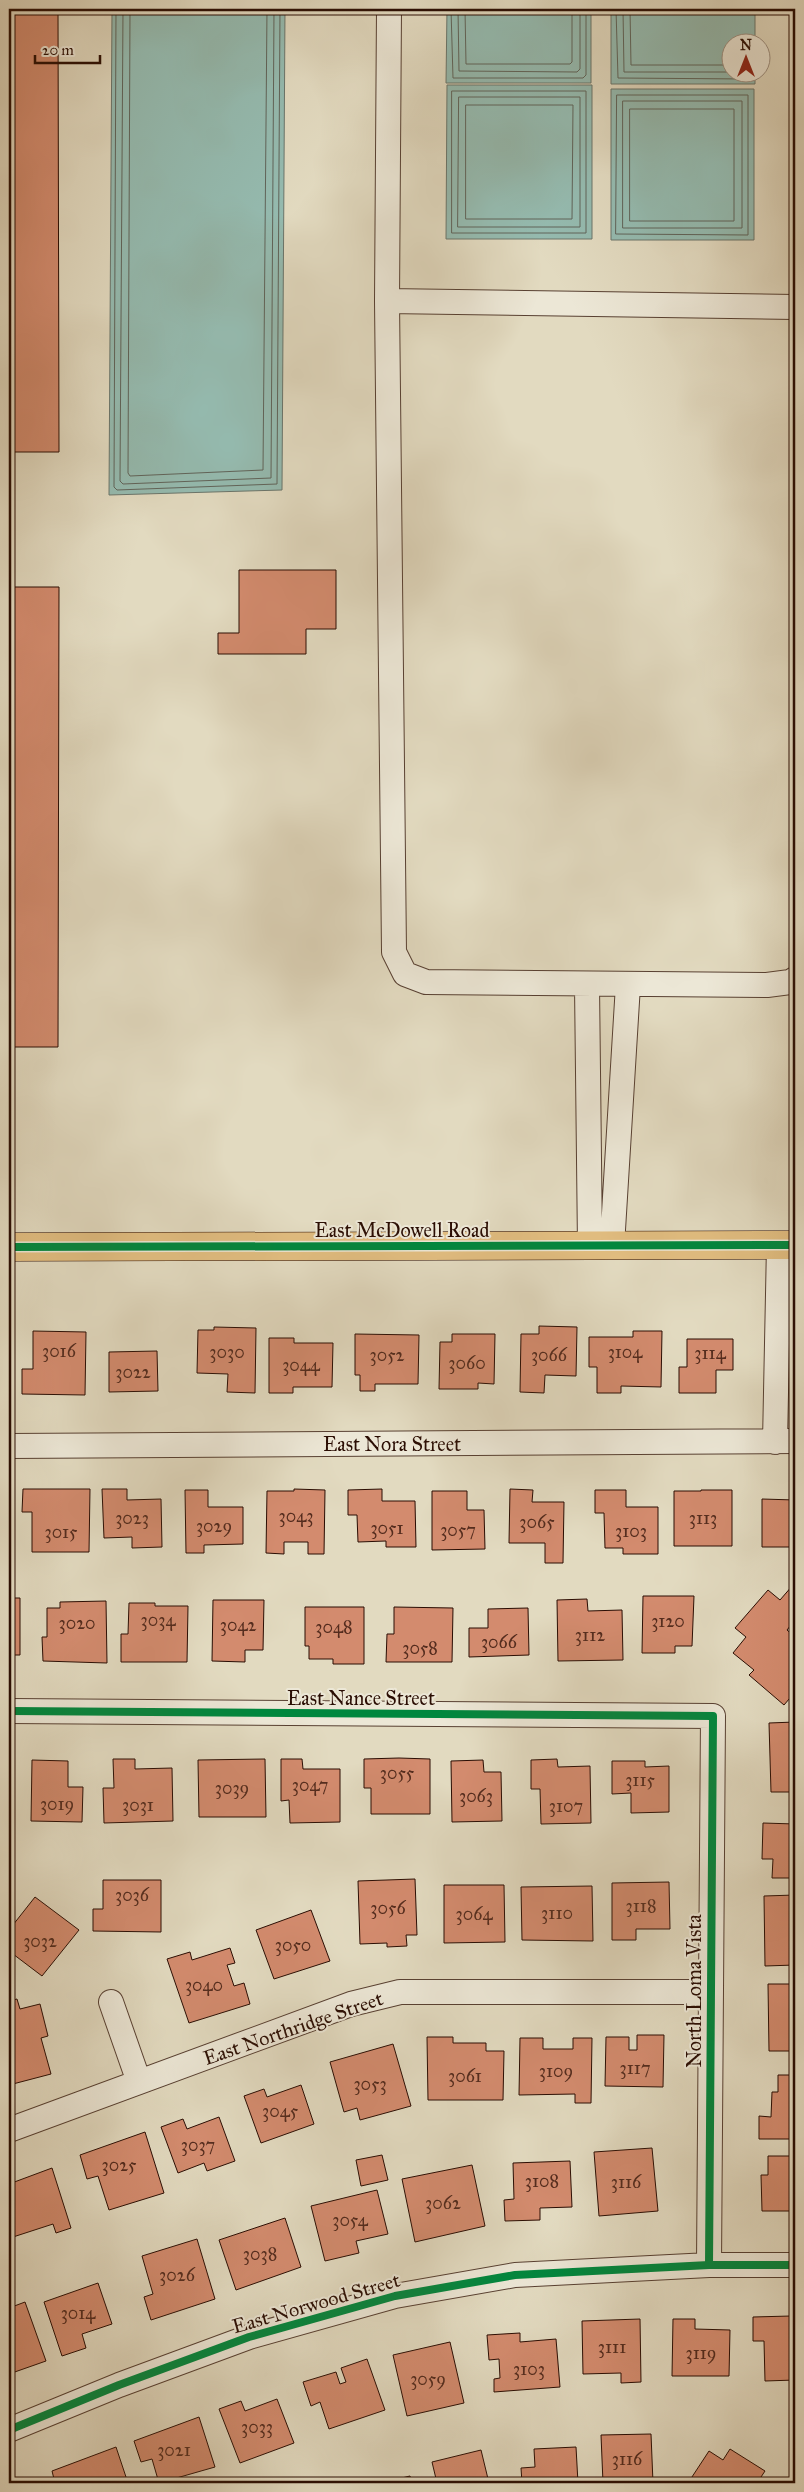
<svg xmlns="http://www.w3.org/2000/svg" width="804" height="2492" viewBox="0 0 804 2492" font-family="'IM FELL Great Primer',serif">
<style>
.water{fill:#95bbb0;stroke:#6a756b}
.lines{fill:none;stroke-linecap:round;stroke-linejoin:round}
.shore{stroke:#60645a;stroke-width:1}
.building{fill:#d38b6e;stroke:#2a0d03}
.minor-casing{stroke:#584032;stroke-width:26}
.major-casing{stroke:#2a0d03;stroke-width:29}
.minor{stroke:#ece7d6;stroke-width:24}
.major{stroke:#e1bd80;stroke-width:28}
.cycleway-casing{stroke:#ece7d6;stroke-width:11}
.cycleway{stroke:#00873e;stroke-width:8}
.labels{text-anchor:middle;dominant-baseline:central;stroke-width:4;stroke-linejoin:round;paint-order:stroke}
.number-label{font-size:18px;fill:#542c1e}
.street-label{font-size:20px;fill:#2a0d03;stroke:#ece7d6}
</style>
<rect width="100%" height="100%" fill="#e2dac0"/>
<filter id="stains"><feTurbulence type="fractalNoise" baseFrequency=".004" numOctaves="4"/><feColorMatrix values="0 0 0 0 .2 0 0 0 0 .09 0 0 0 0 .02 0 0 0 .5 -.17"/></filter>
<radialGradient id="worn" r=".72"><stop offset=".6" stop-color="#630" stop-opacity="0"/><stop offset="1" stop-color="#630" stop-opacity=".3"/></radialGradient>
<path class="water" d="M112,9H285L282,490L109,495Z
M447,9H591V83H446Z
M611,9H755V42H732V72L755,73V84H611Z
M447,85H592V239H446Z
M611,89H754V240H611Z"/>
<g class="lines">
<path class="shore" d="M116,9L114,487L117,490L277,484L280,9
M123,9L120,481L123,484L271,478L274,9
M130,9L128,473L130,476L263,470L267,9
M451,9L453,78H583L586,75V9
M458,9L459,71L577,72L580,69V9
M465,9L466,64H570L572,62V9
M616,9L618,78L748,79L750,72
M623,9L624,72H743
M630,9L631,65H732
M452,91H586V233H452Z
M617,95H748V235L616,234Z
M459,97H580V227H458Z
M623,101H742V228H623Z
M466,105H573L572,219H466Z
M630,109H734V221H630Z"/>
</g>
<path class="building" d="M9,9H58L59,452H9Z
M239,570H336V629H306V654H218V633H239Z
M9,587H59L58,1047H9Z
M539,1326L577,1327L576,1376L545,1375L544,1393L520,1392L521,1334H539Z
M214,1327L256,1328L255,1393L227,1392L228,1374L197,1373L198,1330H214Z
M33,1331L86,1332L85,1395L22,1394V1369H33Z
M633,1331H662L661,1387L621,1386V1393H597V1367H589V1337H633Z
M355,1334L419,1335L418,1384H375V1391H360V1375H355Z
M452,1334H495L494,1384L478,1383V1389H439L440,1342H452Z
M269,1338H294V1343H333L332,1387H293V1393H269Z
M687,1339H733V1370H716V1393H679V1367H687Z
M157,1351L158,1391L109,1392V1352Z
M23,1489H90L89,1552H32V1512H22Z
M102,1489H127V1500L161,1499L162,1547L132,1548V1537L104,1538Z
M294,1489L325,1490L324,1554H308V1542H284V1554L266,1553L267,1491H294Z
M382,1489V1501H415L416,1547H386V1541L358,1542L357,1515H348V1490Z
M510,1489L533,1490L532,1502H564L563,1563H545V1543H509Z
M185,1490H208V1507H243V1544L204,1545V1553H186Z
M595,1490H626V1507H658V1554H623V1548H605L604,1513H595Z
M701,1490H732V1546H674V1491H701Z
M432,1491H467V1510H484L485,1549L432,1550Z
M762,1499L795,1500V1547H762Z
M793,1585L795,1587V1620L787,1630L795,1637V1692L784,1705L749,1675L754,1670L733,1653L746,1637L735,1628L768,1590L780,1600Z
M643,1596H694L692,1646H675V1653H642Z
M9,1598H20V1655H9Z
M587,1599L588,1611L622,1610L623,1660L558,1661L557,1600Z
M213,1600H264L263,1650H245V1662L212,1661Z
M106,1601L107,1663L43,1661L42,1637H47V1608H60V1602Z
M129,1603H155V1606H188L187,1662H121V1634H128Z
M305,1607H364V1664H333V1659H309V1646H305Z
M394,1607L453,1608L452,1662H386L387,1634H394Z
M528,1608L529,1655L469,1657V1628H488V1609Z
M795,1722V1792H771L769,1723Z
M399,1758L430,1759V1814H371V1788H364V1759Z
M9,1759H12L11,1816L9,1815Z
M113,1759H135V1769L172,1768L173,1821L104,1823L103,1788H114Z
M265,1759L266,1817H199L198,1760Z
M281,1759H302L303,1769H340V1822L290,1823L289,1800L281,1801Z
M557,1759L558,1767L590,1766L591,1823L541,1824L540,1789H531V1760Z
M32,1760L68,1761V1787H83L82,1822L31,1821Z
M483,1760L484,1772H501L502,1821L452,1822L451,1761Z
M612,1761H645V1767L669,1766V1812L631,1813V1793L612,1794Z
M763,1823L795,1824V1878H772L773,1859H762Z
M415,1879L417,1935H406L407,1946L387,1947V1943L360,1944L358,1881Z
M103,1880H161V1932L93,1931V1909H103Z
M669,1882L670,1929H636V1940H612V1883Z
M444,1885H504L505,1942L444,1943Z
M592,1886L593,1941L522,1940L521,1887Z
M795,1895V1965L765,1966L764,1896Z
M35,1897L79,1930L42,1976L9,1951V1930Z
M311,1910L330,1961L274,1979L256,1930Z
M230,1948L235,1963L227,1965L234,1986L244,1983L250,2004L189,2023L167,1959L190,1952L192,1960Z
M768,1984H793V1992H795V2051H769Z
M17,1999L20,2009L40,2004L48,2036L41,2038L51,2074L9,2085V2001Z
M637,2035H664L663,2087L605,2086L606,2037H629V2050H637Z
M427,2037H453V2043H486V2051H504L503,2100H428Z
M520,2038H543V2049H573V2038H592L591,2103H575V2094L519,2095Z
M393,2044L411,2106L360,2120L357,2108L344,2112L330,2062Z
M778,2075H795V2131H792V2139H759V2116L771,2117L772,2092H778Z
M301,2085L314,2124L261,2143L244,2096L264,2089L267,2097Z
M219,2117L235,2161L207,2171L204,2163L178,2173L161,2127L183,2119L187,2129Z
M145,2132L164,2193L109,2210L98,2176L87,2179L80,2155Z
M652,2148L658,2211L599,2216L594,2152Z
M382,2155L388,2180L361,2186L356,2160Z
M768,2156H795V2211H762L761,2175H768Z
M570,2161L572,2207L540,2208V2220L505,2221L504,2200L514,2199L513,2163Z
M472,2165L485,2226L415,2242L402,2179Z
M52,2168L71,2228L56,2233L53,2224L13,2237L9,2225V2184Z
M377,2190L388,2234L356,2241L359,2253L325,2261L311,2206Z
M285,2218L301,2267L236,2290L219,2240Z
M197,2239L215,2299L151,2320L144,2297L153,2294L142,2256Z
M98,2283L112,2324L82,2334L86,2348L62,2356L44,2302Z
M25,2302L46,2361L9,2374V2308Z
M791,2316H795V2380L765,2381L764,2341H753V2317Z
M640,2319L641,2382L621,2383V2373L583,2374L582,2321Z
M673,2319H695V2329L730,2330L729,2376H672Z
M520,2333V2342L556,2339L560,2387L494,2392V2379L500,2378L499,2359L489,2360L487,2335Z
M450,2342L464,2403L407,2416L393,2355Z
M367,2359L385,2410L329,2429L320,2402L311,2406L303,2382L336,2372L340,2384L346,2382L341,2368Z
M277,2399L294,2443L240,2463L219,2409L241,2401L245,2411Z
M199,2417L215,2467L159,2483L152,2459L141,2462L134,2441Z
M651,2434L653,2483H603L601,2435Z
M116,2447L128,2483H55L52,2471Z
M576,2447L578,2483H522L521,2468L535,2467L534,2449Z
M730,2449L765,2471L757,2483H688L709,2451L723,2460Z
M481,2450L489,2483H437L432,2462Z
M410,2476L412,2483H381Z"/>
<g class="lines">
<g class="minor-casing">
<path id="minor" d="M387,301L389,9
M795,307L387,301L394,952L405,974L426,982L767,985L790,982L795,979
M587,985L590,1246
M612,1246L628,985
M775,1442L779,1245
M9,1446L795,1441
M9,1711L713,1716L709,2265
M111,2002L139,2082
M9,2130L351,2004L400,1992H709
M9,2430L119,2385L249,2337L395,2296L515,2275L709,2265H795"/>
</g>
<g class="major-casing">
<path id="major" d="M9,1247L795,1245"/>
</g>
<use href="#minor" class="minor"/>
<use href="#major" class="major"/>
<g class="cycleway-casing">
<path id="cycleway" d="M9,1247L795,1245
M9,1711L713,1716L709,2265
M9,2430L119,2385L249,2337L395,2296L515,2275L709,2265H795"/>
</g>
<use href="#cycleway" class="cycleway"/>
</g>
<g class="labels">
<g class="number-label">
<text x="59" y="1351">3016</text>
<text x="227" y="1352">3030</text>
<text x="625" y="1352">3104</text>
<text x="710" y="1353">3114</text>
<text x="387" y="1355">3052</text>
<text x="549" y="1355">3066</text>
<text x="467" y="1363">3060</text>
<text x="301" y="1365">3044</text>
<text x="133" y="1372">3022</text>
<text x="296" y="1516">3043</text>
<text x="132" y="1518">3023</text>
<text x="703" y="1518">3113</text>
<text x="537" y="1522">3065</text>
<text x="214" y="1526">3029</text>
<text x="387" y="1528">3051</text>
<text x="458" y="1530">3057</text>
<text x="631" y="1531">3103</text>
<text x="61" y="1532">3015</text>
<text x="158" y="1620">3034</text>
<text x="668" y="1621">3120</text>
<text x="77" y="1623">3020</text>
<text x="238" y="1625">3042</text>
<text x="334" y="1627">3048</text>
<text x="590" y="1635">3112</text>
<text x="499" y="1642">3066</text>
<text x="420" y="1648">3058</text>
<text x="397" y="1773">3055</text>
<text x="640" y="1780">3115</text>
<text x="310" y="1785">3047</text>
<text x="232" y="1788">3039</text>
<text x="476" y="1796">3063</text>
<text x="57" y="1804">3019</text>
<text x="138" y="1805">3031</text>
<text x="566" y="1806">3107</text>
<text x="132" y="1895">3036</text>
<text x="641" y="1906">3118</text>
<text x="388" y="1908">3056</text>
<text x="557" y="1913">3110</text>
<text x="474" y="1914">3064</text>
<text x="40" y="1941">3032</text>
<text x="293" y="1945">3050</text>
<text x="204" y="1985">3040</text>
<text x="635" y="2068">3117</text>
<text x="556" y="2071">3109</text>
<text x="465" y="2076">3061</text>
<text x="370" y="2084">3053</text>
<text x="280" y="2111">3045</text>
<text x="198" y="2145">3037</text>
<text x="119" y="2165">3025</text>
<text x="542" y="2181">3108</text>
<text x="626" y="2182">3116</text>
<text x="443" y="2203">3062</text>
<text x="350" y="2220">3054</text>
<text x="260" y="2254">3038</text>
<text x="177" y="2275">3026</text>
<text x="78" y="2313">3014</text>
<text x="612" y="2347">3111</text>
<text x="701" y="2353">3119</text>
<text x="529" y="2369">3103</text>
<text x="428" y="2379">3059</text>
<text x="257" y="2427">3033</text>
<text x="174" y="2450">3021</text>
<text x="627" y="2459">3116</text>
</g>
<g class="street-label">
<text x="402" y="1230">East McDowell Road</text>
<text x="392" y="1444">East Nora Street</text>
<text x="361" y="1698">East Nance Street</text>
<text transform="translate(694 1991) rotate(-90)">North Loma Vista</text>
<text transform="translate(293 2028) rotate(-19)">East Northridge Street</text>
<text transform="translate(316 2303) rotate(-16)">East Norwood Street</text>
</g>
</g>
<rect width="804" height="2492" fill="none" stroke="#e2dac0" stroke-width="30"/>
<rect x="10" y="10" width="784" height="2472" fill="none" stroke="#2a0d03" stroke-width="2.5"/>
<rect x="15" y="15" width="774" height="2462" fill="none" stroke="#2a0d03"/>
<g transform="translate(746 58)"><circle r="24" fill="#ece7d6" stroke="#9e9082"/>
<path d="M0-4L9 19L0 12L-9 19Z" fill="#8f2418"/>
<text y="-8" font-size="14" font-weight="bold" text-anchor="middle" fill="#2a0d03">N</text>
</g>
<path d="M35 55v8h65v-8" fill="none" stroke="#2a0d03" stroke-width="2.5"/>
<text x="42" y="55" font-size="15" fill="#2a0d03" stroke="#ece7d6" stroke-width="4" paint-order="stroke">20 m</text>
<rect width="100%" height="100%" filter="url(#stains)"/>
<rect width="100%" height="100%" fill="url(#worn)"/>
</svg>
